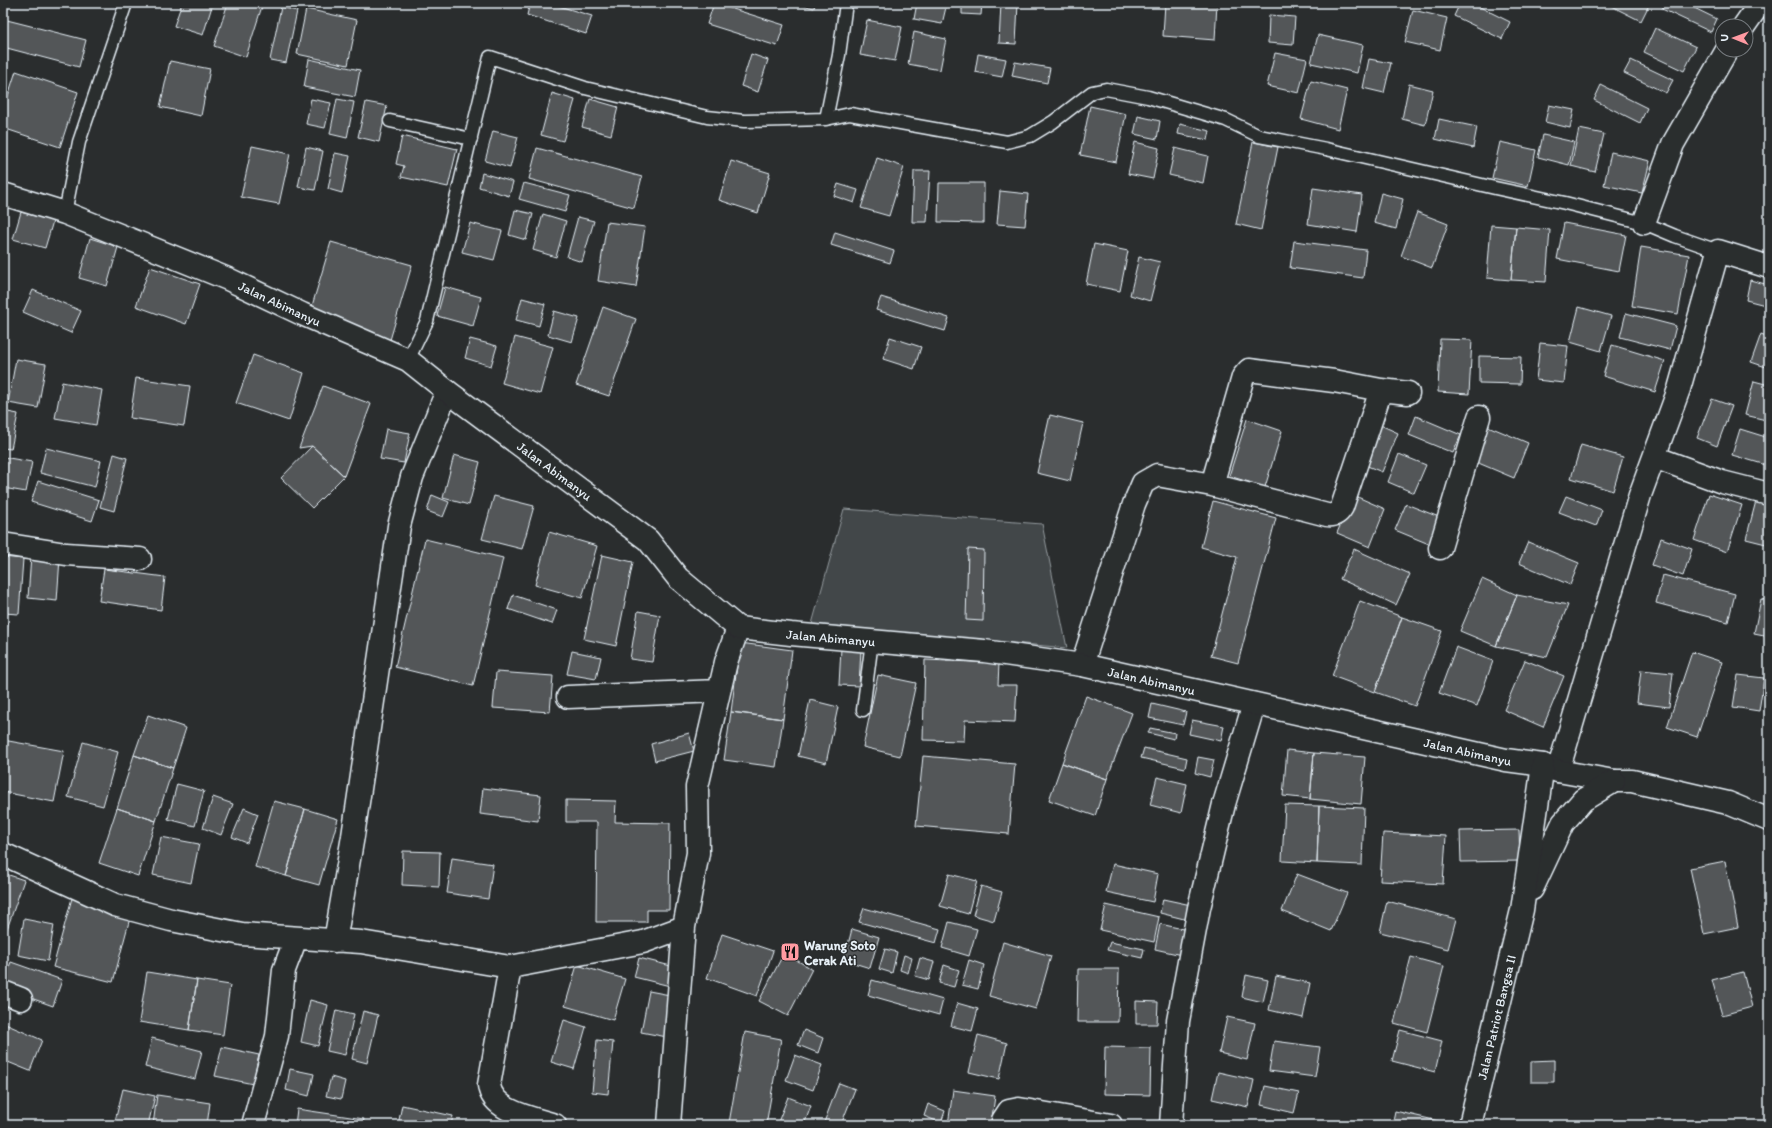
<svg xmlns="http://www.w3.org/2000/svg" width="1772" height="1128" viewBox="0 0 1772 1128" font-family="Itim,sans-serif">
<style>
.green{fill:#424648;stroke:#959ca0}
.building{fill:#535759;stroke:#e8f1f8}
.lines{fill:none;stroke-linecap:round;stroke-linejoin:round}
.lane-casing{stroke:#e8f1f8;stroke-width:15}
.street-casing{stroke:#e8f1f8;stroke-width:25}
.secondary-casing{stroke:#e8f1f8;stroke-width:25}
.lane{stroke:#2a2d2e;stroke-width:12}
.street{stroke:#2a2d2e;stroke-width:22}
.secondary{stroke:#2a2d2e;stroke-width:22}
.labels{text-anchor:middle;dominant-baseline:central;stroke-width:3;stroke-linejoin:round;paint-order:stroke}
.street-label{font-size:13px;fill:#e8f1f8;stroke:#2a2d2e}
.poi-label{font-size:13px;font-weight:bold;fill:#e8f1f8;stroke:#2a2d2e;text-anchor:start}
</style>
<rect width="100%" height="100%" fill="#2a2d2e"/>
<filter id="ink" filterUnits="userSpaceOnUse"><feTurbulence type="fractalNoise" baseFrequency=".025" numOctaves="2"/><feDisplacementMap in="SourceGraphic" scale="8" xChannelSelector="R" yChannelSelector="G"/><feConvolveMatrix kernelMatrix="1 2 1 2 8 2 1 2 1" color-interpolation-filters="sRGB"/></filter>
<g filter="url(#ink)">
<path class="green" d="M844,509L1042,524L1067,648L812,624Z"/>
<path class="building" d="M182,3H213L203,35L174,26Z
M228,3H263L246,57L214,46Z
M530,3H549L592,16L586,34L527,15Z
M714,3L784,25L777,46L707,24Z
M802,3H815L814,8L802,5Z
M917,3H947L942,24L914,19Z
M962,3H982L981,15L962,14Z
M1001,3H1018L1016,44L999,43Z
M1165,3H1217L1215,40L1163,36Z
M1460,3H1472L1510,22L1502,39L1454,16Z
M1605,3H1650L1641,21Z
M1665,3H1684L1717,19L1711,32L1662,9Z
M281,7L297,11L286,63L270,60Z
M306,9L357,20L348,65L297,54Z
M1413,10L1447,18L1440,50L1405,42Z
M1269,15L1295,17L1293,45L1268,43Z
M3,19L86,40L79,67L3,47Z
M867,20L902,27L895,61L860,55Z
M1655,28L1696,47L1684,71L1644,52Z
M914,32L946,39L940,70L908,64Z
M1318,35L1363,45L1357,73L1311,63Z
M1275,53L1307,59L1299,93L1267,86Z
M751,54L768,60L758,92L741,86Z
M978,54L1006,59L1002,77L975,72Z
M309,59L360,70L355,97L304,87Z
M1369,59L1391,63L1384,93L1363,88Z
M1631,60L1673,80L1666,93L1624,73Z
M170,61L210,69L201,116L160,107Z
M1015,62L1050,68L1047,83L1012,76Z
M16,71L78,92L60,147L3,128V111Z
M1311,81L1347,90L1338,129L1301,119Z
M1409,84L1433,90L1425,125L1402,119Z
M1601,85L1647,108L1640,123L1594,100Z
M552,93L575,100L563,141L541,135Z
M311,99L331,103L325,128L306,124Z
M337,99L354,102L347,138L330,134Z
M590,99L618,107L611,135L582,127Z
M366,102L387,106L379,142L358,137Z
M1549,105L1574,110L1570,128L1545,122Z
M1090,106L1126,114L1116,162L1080,155Z
M1138,116L1160,121L1157,139L1134,134Z
M1439,119L1477,127L1473,148L1435,139Z
M1180,124L1210,131L1208,140L1178,134Z
M1579,129L1604,134L1595,172L1571,166Z
M493,131L518,137L510,168L485,161Z
M1543,135L1574,142L1569,165L1538,157Z
M402,136L457,149L448,187L401,177L404,166L396,164Z
M1135,142L1159,148L1153,179L1128,174Z
M1253,142L1278,147L1261,230L1236,224Z
M1500,142L1536,150L1528,186L1492,178Z
M252,146L290,154L279,204L241,197Z
M306,147L323,151L315,190L298,187Z
M537,148L642,177L634,208L529,179Z
M1175,148L1208,156L1203,183L1169,175Z
M1611,152L1650,161L1642,193L1604,185Z
M335,153L350,156L342,193L328,189Z
M877,158L904,167L889,216L861,208Z
M731,161L770,173L758,213L719,200Z
M914,171H930L927,222H912Z
M482,173L513,182L509,196L479,187Z
M524,183L570,195L565,212L519,199Z
M939,183H984V223L938,222Z
M838,184L858,190L854,203L834,196Z
M1313,188L1362,195L1357,232L1308,224Z
M1000,191L1028,194L1025,226L997,224Z
M1381,193L1403,199L1396,229L1374,223Z
M515,210L533,214L526,240L509,235Z
M21,212L53,221L45,248L13,239Z
M1417,212L1448,224L1432,268L1401,256Z
M543,214L566,221L556,257L533,250Z
M578,217L594,221L582,262L567,257Z
M607,222L645,227L636,287L598,281Z
M470,223L502,231L494,260L462,252Z
M1564,223L1626,235L1619,271L1557,259Z
M1491,225L1516,227L1511,280L1487,278Z
M1516,227L1550,230L1546,282L1511,280Z
M835,232L894,251L890,263L831,245Z
M90,238L118,247L107,286L79,278Z
M1294,241L1366,250L1363,278L1290,268Z
M331,242L412,265L390,340L309,316Z
M1094,244L1128,251L1120,291L1086,284Z
M1641,247L1689,255L1678,314L1632,306Z
M1139,257L1160,262L1150,301L1130,295Z
M150,267L200,284L186,324L136,306Z
M1750,280L1769,285V306L1746,300Z
M445,287L481,297L473,326L437,316Z
M33,290L81,311L71,333L23,312Z
M881,297L949,318L945,331L876,310Z
M522,298L545,304L539,326L516,320Z
M603,307L636,319L609,396L576,385Z
M1579,307L1611,316L1601,351L1570,342Z
M554,311L579,318L572,342L548,335Z
M1626,313L1676,326L1670,350L1620,337Z
M1761,334L1769,337V368L1751,362Z
M515,337L553,347L540,394L502,383Z
M890,337L921,347L914,369L883,359Z
M470,339L497,346L491,366L465,358Z
M1440,339L1472,340L1469,394L1438,392Z
M1540,343L1568,346L1564,383L1536,380Z
M1612,345L1665,361L1655,392L1603,376Z
M253,355L304,373L289,421L236,403Z
M1479,356L1521,357L1520,384L1479,383Z
M16,359L46,364L38,408L8,403Z
M136,378L190,386L184,426L130,418Z
M1754,381L1769,385V410L1766,420L1745,415Z
M62,382L102,390L96,425L55,418Z
M323,386L371,404L344,476L312,446L299,448Z
M1712,399L1732,406L1717,446L1697,438Z
M3,411L18,414L11,449L3,448Z
M1050,415L1083,423L1070,481L1037,473Z
M1416,416L1461,435L1453,453L1409,435Z
M1247,419L1282,431L1265,487L1229,476Z
M1376,423L1398,433L1382,472L1360,463Z
M1483,424L1528,443L1514,478L1469,459Z
M386,429L410,433L404,463L380,459Z
M1740,429L1769,438V454L1766,465L1732,455Z
M1581,445L1623,457L1613,491L1571,478Z
M312,446L344,476L312,508L281,478Z
M46,448L101,461L95,487L40,473Z
M114,454L127,458L114,511L100,507Z
M1399,454L1426,465L1414,493L1388,482Z
M454,455L480,462L469,505L443,498Z
M3,457L32,462L26,492L3,488Z
M38,481L99,500L92,521L31,502Z
M1709,494L1742,505L1727,552L1694,540Z
M432,495L449,502L443,517L427,511Z
M1353,495L1385,509L1370,547L1337,533Z
M494,496L534,506L522,549L482,539Z
M1566,496L1602,510L1596,526L1559,512Z
M1213,501L1276,518L1238,663L1211,656L1237,557L1201,547Z
M1756,501L1769,504V534L1766,544L1746,539Z
M1406,504L1439,517L1429,544L1395,530Z
M549,532L597,546L582,598L535,585Z
M1661,538L1692,549L1683,576L1652,565Z
M425,539L503,558L473,686L395,667Z
M1528,542L1579,563L1570,585L1519,563Z
M968,549L984,550L983,621L966,620Z
M1354,549L1410,574L1396,605L1340,579Z
M602,555L633,562L616,646L584,639Z
M31,556L60,558L57,601L28,598Z
M3,557L23,559L19,614L3,613Z
M104,569L165,577L161,610L99,601Z
M1663,575L1735,594L1728,622L1656,603Z
M1482,579L1517,595L1496,646L1460,631Z
M513,595L557,610L552,624L508,609Z
M1517,595L1568,605L1547,657L1496,646Z
M1761,599L1769,601V636L1754,633Z
M1360,601L1402,617L1375,692L1332,676Z
M638,611L660,615L652,662L630,659Z
M1402,617L1442,631L1415,706L1375,692Z
M3,622L8,623L4,660H3Z
M740,643L792,650L783,719L731,712Z
M1456,647L1493,661L1477,706L1439,693Z
M841,648L861,649L859,686L839,685Z
M572,651L601,657L596,679L567,674Z
M1692,652L1722,662L1697,737L1667,727Z
M925,660L999,663L998,685H1017L1015,722L965,720L964,741L923,740Z
M1525,660L1564,676L1543,727L1504,710Z
M1641,670L1673,673L1669,707L1637,703Z
M496,672L553,676L550,712L493,708Z
M878,675L916,683L900,756L863,747Z
M1738,675L1764,678L1759,711L1733,707Z
M1086,696L1132,713L1107,779L1062,763Z
M810,700L838,707L826,763L798,756Z
M1152,704L1186,712L1183,725L1149,718Z
M731,712L783,719L776,767L724,760Z
M148,715L186,728L173,768L134,755Z
M1192,720L1224,726L1221,741L1189,734Z
M1150,728L1175,733L1174,739L1148,733Z
M689,733L694,751L655,761L651,744Z
M3,740L64,751L54,802L3,792Z
M83,742L118,752L103,806L68,797Z
M1144,748L1187,758L1185,768L1141,758Z
M1287,750L1314,753L1310,799L1283,796Z
M1314,753L1365,757L1361,804L1310,799Z
M134,755L173,768L156,821L117,808Z
M923,756L1015,764L1009,834L916,826Z
M1198,757L1214,760L1210,777L1195,773Z
M1062,763L1107,779L1095,816L1049,800Z
M1157,777L1187,784L1181,813L1150,805Z
M177,784L204,791L195,826L168,819Z
M483,788L541,795L538,821L480,814Z
M213,797L233,804L221,835L203,828Z
M566,800L616,801L615,822L670,823L669,910H647V922H596L597,822H566Z
M274,801L305,809L286,876L255,867Z
M1285,805L1319,806L1317,863L1282,861Z
M1319,806L1364,808L1362,865L1317,863Z
M117,808L156,821L138,876L99,863Z
M244,808L258,814L247,843L232,837Z
M305,809L338,819L319,885L286,876Z
M1519,830L1520,861L1461,862L1460,831Z
M1383,833L1446,836L1443,884L1380,881Z
M161,837L199,844L191,883L153,875Z
M403,851L440,852L439,887L402,885Z
M452,858L493,864L488,899L447,893Z
M1725,861L1738,927L1704,934L1690,868Z
M1113,864L1158,874L1153,902L1106,892Z
M3,873L24,880L7,929L3,927Z
M949,874L977,881L968,914L940,906Z
M1297,874L1347,893L1331,931L1282,911Z
M981,886L1002,892L994,921L973,915Z
M72,898L131,914L113,982L53,967Z
M1163,899L1191,905L1188,920L1160,913Z
M1387,901L1456,919L1448,949L1380,932Z
M1106,905L1159,917L1154,942L1100,930Z
M864,908L940,929L936,943L859,922Z
M24,919L54,925L48,961L18,955Z
M949,922L977,929L969,956L942,948Z
M1160,924L1192,931L1186,956L1155,949Z
M852,929L879,937L870,968L844,960Z
M722,934L773,951L757,996L707,978Z
M1003,942L1051,956L1036,1009L989,996Z
M1110,942L1144,949L1142,958L1107,950Z
M885,949L897,952L892,973L879,969Z
M784,953L812,969L788,1016L759,1001Z
M904,955L912,958L908,973L900,970Z
M1411,957L1444,966L1427,1032L1394,1023Z
M639,958L679,968L674,987L634,977Z
M920,958L934,962L929,980L915,976Z
M969,960L984,965L978,989L962,985Z
M11,962L62,980L53,1006L3,988V983Z
M577,965L625,979L613,1020L565,1006Z
M944,965L959,970L954,987L939,983Z
M1078,969H1119L1118,1022H1077Z
M147,972L197,980L189,1030L139,1022Z
M1743,972L1752,1007L1722,1015L1712,980Z
M1246,975L1268,980L1263,1002L1242,997Z
M1276,976L1310,983L1303,1018L1269,1010Z
M197,980L230,985L223,1035L189,1030Z
M872,980L943,1000L939,1015L868,995Z
M649,991L675,996L667,1037L641,1032Z
M310,1000L328,1005L318,1046L301,1042Z
M1136,1001L1158,1002L1157,1024H1136Z
M957,1003L978,1009L972,1031L951,1026Z
M336,1010L354,1014L345,1055L327,1051Z
M363,1011L378,1015L367,1063L352,1059Z
M1227,1017L1255,1023L1247,1060L1219,1053Z
M564,1020L586,1027L574,1069L551,1062Z
M3,1023L42,1040L30,1071L3,1060Z
M804,1030L823,1038L818,1053L798,1045Z
M1400,1030L1442,1041L1435,1072L1392,1061Z
M745,1032L781,1039L766,1125L729,1123Z
M978,1035L1007,1043L999,1079L969,1072Z
M152,1038L202,1051L195,1079L145,1067Z
M597,1040L613,1042L608,1094L592,1092Z
M1274,1041L1320,1047L1315,1077L1269,1071Z
M222,1047L259,1055L253,1084L215,1076Z
M1105,1047L1151,1048L1150,1095L1104,1094Z
M795,1055L822,1065L813,1090L786,1080Z
M1554,1060V1082H1531V1061Z
M290,1069L314,1074L309,1096L286,1090Z
M1218,1072L1254,1080L1248,1107L1212,1099Z
M331,1077L345,1081L341,1099L326,1096Z
M839,1083L855,1089L841,1125H823Z
M1265,1086L1299,1093L1294,1113L1261,1105Z
M123,1089L155,1096L148,1125H114Z
M953,1090L995,1096L991,1125H948Z
M157,1095L210,1103L207,1125H153Z
M788,1097L811,1106L804,1125H785L778,1122Z
M928,1104L945,1111L941,1123L924,1116Z
M402,1105L453,1116L451,1125H398Z
M297,1109L364,1119L363,1125H295Z
M1395,1111L1447,1123L1446,1125H1392Z"/>
<g class="lines">
<g class="lane-casing">
<path id="lane" d="M826,119L839,55L846,3
M390,121L471,139
M65,213L79,142L126,3
M408,360L427,321L490,57L585,88L707,117L744,121L826,119L850,114L1007,142L1030,136L1053,122L1092,92L1106,89L1148,97L1226,120L1259,136L1326,149L1495,188L1565,203L1644,223L1675,236L1718,251
M863,710L872,641"/>
</g>
<g class="street-casing">
<path id="street" d="M1744,26L1760,3
M1644,223L1673,144L1727,50
M1381,390L1408,393
M1654,457L1722,482L1769,494
M3,544L66,554L140,559
M1440,548L1479,417
M1082,665L1134,504L1143,483L1157,475L1212,485L1327,515C1334,516 1338,514 1342,507L1381,390L1334,381L1249,370L1243,377L1212,485
M568,697L719,691
M1558,771L1640,495L1679,389L1718,251L1769,267
M3,854L115,905L171,920L242,934L361,942L510,967L643,942L684,927
M335,941L353,836L399,526L412,477L447,391
M510,967L489,1085C492,1112 534,1118 555,1125
M3,992L21,999
M253,1125L277,1036L284,970L296,938
M669,1125L684,927L698,853L697,787L726,662L738,628
M1003,1125V1120L1009,1111L1019,1109L1111,1125
M1171,1125L1178,1021L1199,908L1224,804L1254,704"/>
</g>
<g class="secondary-casing">
<g id="secondary">
<path id="s1" d="M3,194L65,213L228,279L302,314L408,360L447,391L648,540L678,578L738,628L791,634L984,651L1082,665L1506,760L1543,765L1558,771L1614,781H1632L1728,803L1769,820"/>
<path d="M1532,889L1563,823L1583,800L1614,781"/>
<path id="s2" d="M1470,1125L1522,910L1543,765"/>
</g>
</g>
<use href="#lane" class="lane"/>
<use href="#street" class="street"/>
<use href="#secondary" class="secondary"/>
</g>
</g>
<defs>
<g id="restaurant-square" transform="scale(1)"><rect x="-9" y="-9" width="18" height="18" rx="4" fill="#ff9aa2" stroke="#2a2d2e"/><path d="M-5-6h1v4h1v-4h1v4h1v-4h1v5L-1.5 .5V6h-2V.5L-5-1ZM5-6V6H3V1.5H1.5Q1.5-4 5-6Z" fill="#111"/></g>
</defs>
<g fill-rule="evenodd">
<use href="#restaurant-square" x="790" y="952"/>
</g>
<g class="labels">
<g class="street-label">
<text stroke="none"><textPath href="#s1" startOffset="298">Jalan Abimanyu</textPath></text>
<text stroke="none"><textPath href="#s1" startOffset="622">Jalan Abimanyu</textPath></text>
<text stroke="none"><textPath href="#s1" startOffset="958">Jalan Abimanyu</textPath></text>
<text stroke="none"><textPath href="#s1" startOffset="1282">Jalan Abimanyu</textPath></text>
<text stroke="none"><textPath href="#s1" startOffset="1606">Jalan Abimanyu</textPath></text>
<text stroke="none"><textPath href="#s2" startOffset="111">Jalan Patriot Bangsa II</textPath></text>
</g>
<g class="poi-label">
<text x="804" y="945">Warung Soto<tspan x="804" dy="15">Cerak Ati</tspan></text>
</g>
</g>
<rect width="1772" height="1128" fill="none" stroke="#2a2d2e" stroke-width="16"/>
<rect x="8" y="8" width="1756" height="1112" fill="none" stroke="#e8f1f8" stroke-width="1.5" filter="url(#ink)"/>
<g transform="translate(1734 38) rotate(271)"><circle r="19" fill="#2a2d2e" stroke="#767b7f"/>
<path d="M0-3L7 15L0 10L-7 15Z" fill="#ff9aa2"/>
<text y="-6" font-size="11" font-weight="bold" text-anchor="middle" fill="#e8f1f8">U</text>
</g>
</svg>
